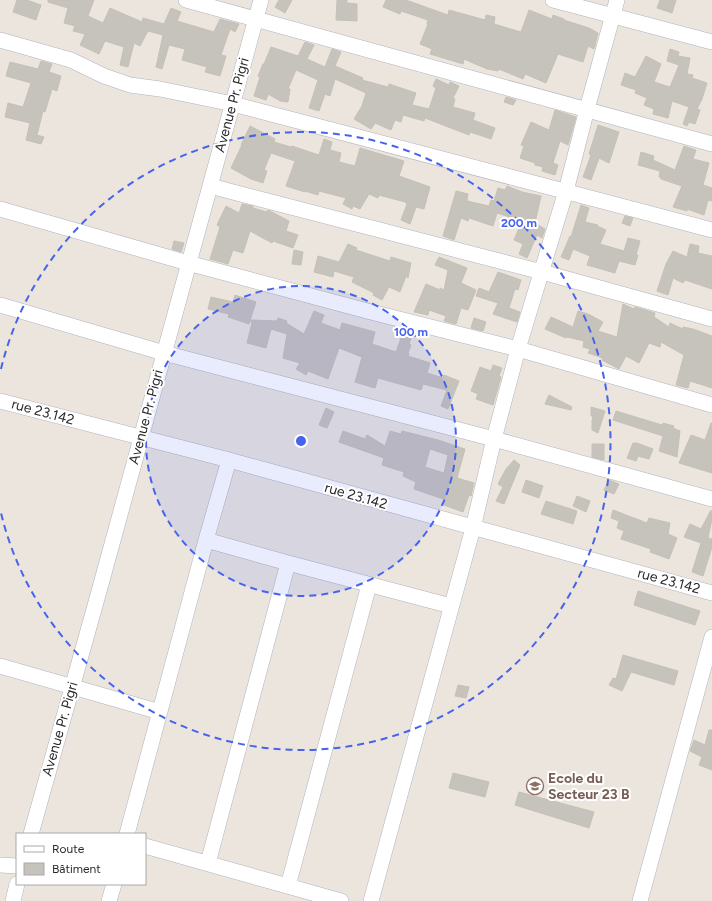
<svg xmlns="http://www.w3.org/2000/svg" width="712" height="901" viewBox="0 0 712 901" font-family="Figtree,sans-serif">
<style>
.building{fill:#c6c2bc;stroke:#c6c1b6;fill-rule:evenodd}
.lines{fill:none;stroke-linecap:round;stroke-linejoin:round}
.minor-casing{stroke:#b0b3bd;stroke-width:16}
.minor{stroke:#fff;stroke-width:15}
.ring{fill:none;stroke:#4663ee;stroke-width:2;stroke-dasharray:7 5}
.labels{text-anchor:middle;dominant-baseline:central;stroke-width:4;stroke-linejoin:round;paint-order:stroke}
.street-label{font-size:14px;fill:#2a2a2a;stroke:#fff}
.education-label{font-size:14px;font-weight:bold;fill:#785e54;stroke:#fff;text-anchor:start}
.centre{fill:#4663ee;stroke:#fff;stroke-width:2}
.ring-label{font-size:12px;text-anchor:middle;font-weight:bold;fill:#4663ee;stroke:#fff;stroke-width:4;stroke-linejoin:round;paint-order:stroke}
</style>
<rect width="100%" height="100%" fill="#ebe5dd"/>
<path class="building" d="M17,0H27L41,5L36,20L13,12Z
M48,0H94L88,16L103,23L110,8L142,22L143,18L164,24L171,8L181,12L177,21L214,32L220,19L239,24L235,32L230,29L221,55L226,56L220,76L205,72L207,67L182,60L185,49L169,45L162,69L156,67L163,35L148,31L140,46L134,43L128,67L120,65L124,47L105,41L99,54L80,45L85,34L73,31L75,26L64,23L68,8L48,2Z
M279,0H292L285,13L275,7Z
M337,0H347V3L357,4V21L336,20Z
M386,0H406L448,15L449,10L485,20L486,15L495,17L494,24L521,32L529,10L552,19L553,15L564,19V20L589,28L598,33L594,49L588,46L583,62L558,54L546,83L525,74L523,79L499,69L498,71L487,69L464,59L463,64L430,54L432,49L420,44L428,24H427L428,20L401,11L400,14L383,7Z
M660,0H676L672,13L657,8Z
M305,42L314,45L307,59L325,67L332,49L341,52L335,66L363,78L362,80L388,87L389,84L416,93L412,105L429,109L436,88L433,86L436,79L449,85L450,82L459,86L453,98L455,99L453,107L475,113L473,120L495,128L491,139L470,132L469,135L425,118L424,121L403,115L401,122L395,120L391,130L375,123L371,129L354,119L362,106L366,93L335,79L330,96L325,94L319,111L309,108L318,80L296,70L288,89H290L288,102L280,101L268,94L266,100L254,96L260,77L258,76L263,64H264L271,47L298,56Z
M670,49L679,52L678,56L690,58L687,74L693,75L692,78L707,83L702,99L697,109L700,110L695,124L689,122L687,126L683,124L689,107L672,101L668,118L653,114L654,109L644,105L647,98L635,93L636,90L621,85L625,73L635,77L646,56L661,64L654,82L670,87L679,65L667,61Z
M41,61L52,64L49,72L61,76L57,91L52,89L45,112L43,111L37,135L44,137L41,144L26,140L30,123L5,117L8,103L23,107L31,83L6,76L10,62L38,69Z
M506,97L516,100L513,105L504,102Z
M555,110L576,117L568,145L560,141L553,163L558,165L555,175L542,171L543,167L535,165V163L520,158L524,146L521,145L531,122L549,130Z
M598,125L619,132L609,163L599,158L591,180L583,177L591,155L589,154Z
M250,126L275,139L274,142L291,147L292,146L319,155L324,139L332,142L330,150L341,153L339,162L355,166L360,148L404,161L399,176L430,187L424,209L416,207L410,224L401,220L407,204L405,202L379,195L378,198L369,194L360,209L353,206L352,209L343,204L346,198L319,191L318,195L305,191V192L286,186L295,161L271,153L264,170L267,171L263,183L251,179L231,168L242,145H241Z
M684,146L696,150L693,159L709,163L703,185L712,188V201L708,200L704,215L687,209V211L673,207L682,186L661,179V178L659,177L660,171L638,165L641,152L654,156L653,160L675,170Z
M507,186L522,192L541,196L535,223L545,229L542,238L537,235L527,258L519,254L523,244L514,240L522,221L497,213L493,226L469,218L468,221L461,218L454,240L443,236L456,191L468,194L467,201L489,206L491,200L494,201L498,188L505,190Z
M242,204L253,206V208L267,212L268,210L289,221L286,231L298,235L293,248L273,241L272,243L250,231L243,253L233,250L228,264L210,259L220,227L217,225L226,206L239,213Z
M581,205L589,208L585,222L598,225L597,226L606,230L600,244L624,251L628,238L640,241L636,255H638L635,265L619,261L615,273L587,265L590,256L573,249L569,260L561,257L570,236L571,237Z
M625,216L633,218L630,226L622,223Z
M174,241L184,243L181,252L172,249Z
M348,244L357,248L356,250L390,261L391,257L411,263L408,278L406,276L400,292L389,287L382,300L373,295L374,293L352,282L354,277L334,271L333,277L314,272L318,256L339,262Z
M690,244L699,246L698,253L712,256V289L685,280L683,283L673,278L668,295L657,291L666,264L673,251L687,257Z
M294,250L303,252L301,265L292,264Z
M439,257L467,268L461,283L476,290L468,310L461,308L456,324L444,321L446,316L429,310L428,315L414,312L426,284L440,290V288L444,290L448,270L435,265Z
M498,272L521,280L518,290L515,289L509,308L520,312L517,322L493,314L498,303L476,296L479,288L489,292Z
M235,295L256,302L249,324L228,317L229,314L208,309L211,297L233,302Z
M623,304L634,309L635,307L655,313L654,317L669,327L670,323L683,329V327L693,329L712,336V388L690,381L688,388L676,385L684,355L661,342L660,347L649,343L639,363L626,356L619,369L602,360L603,358L588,353L590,349L583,347L584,341L567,337L566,338L545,329L551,317L573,327L578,311L588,314L603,322L598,331L617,337Z
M314,311L324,315L321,323L340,330L342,323L375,332L372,344L396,352L402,335L411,338L409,344L411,345L408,353L409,354L408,356L430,363L427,373L443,378L444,375L459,381L448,409L441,406L447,390L423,384L421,390L378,378L375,388L355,382L362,357L339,348L328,379L308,371L306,375L296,369L300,363L283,358L287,334L271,329L266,348L247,343L252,323L251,322V320L277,321L278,318L287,321L286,323L304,334Z
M474,318L486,322L483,331L471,328Z
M493,365L502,368L499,376L501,377L493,405L476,399L478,394L471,391L480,367L491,371Z
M549,395L572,407L571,410L545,404Z
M591,407L605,411L598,433L592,430V421L593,416H591Z
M326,408L334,412L327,428L319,425Z
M616,411L662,425L663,423L674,426L673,428L680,431L677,457L659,451L663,436L613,420Z
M711,423H712V473L679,463L691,435L705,440Z
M343,431L365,439L367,435L385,446L390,431L401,434L402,431L438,440L465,449L457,478L474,483L471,496L469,495L463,512L444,505L446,500L414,489L416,482L403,476L404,472L382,465L384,458L339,442ZM430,449L448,455L444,473L425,467Z
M633,443H637L653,449L649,459L638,456L636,461L627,458Z
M592,444H604V460L592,457Z
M514,460L520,465L504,504L496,501L503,487L498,484L506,469Z
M526,480L543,486L539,498L522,492Z
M609,480L619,484L614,494L604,490Z
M577,496L590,501L586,512L573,506Z
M546,501L577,511L573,524L541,514Z
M613,510L647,523L649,518L670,523L668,534L677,538L669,559L650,552L651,549L621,539L624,531L617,528L619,521L611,518Z
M711,510L712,519L708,538L712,539V547L703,576L692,572L701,543L684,537L690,524L701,529Z
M638,591L700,611L695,625L634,605Z
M623,655L678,671L674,685L631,672L622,691L609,685L613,678L616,679Z
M458,685L469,687L466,698L455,696Z
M709,730H712V770L699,765L702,757L690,751L694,740L705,745Z
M453,773L489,782L485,797L449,788Z
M519,792L594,812L589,828L515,805Z"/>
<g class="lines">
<g class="minor-casing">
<path id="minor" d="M186,0L712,144
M553,0L712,42
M0,40L71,60L104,76L130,85L160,89L233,104L712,230
M210,186L542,272L712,319
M0,209L188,263L371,312L518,349L712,405
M0,305L164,353L494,439L712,499
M0,401L229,460L712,593
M206,540L288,563L451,606
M0,666L160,712
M31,834L98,595L261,0
M127,834L206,540L229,460
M145,846L341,901
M208,863L288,563
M0,865L17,866
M288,886L369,585
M13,901L17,884
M109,901L114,884
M371,901L473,528L494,439L518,349L566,191L587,109L617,0
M640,901L712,637"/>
</g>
<use href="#minor" class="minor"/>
</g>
<circle cx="301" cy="441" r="155" fill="#4663ee" fill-opacity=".12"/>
<g class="ring">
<circle cx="301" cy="441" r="155"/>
<path d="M1 369A309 309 0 1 1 1 513"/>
</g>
<defs>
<g id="school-ring" transform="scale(0.9)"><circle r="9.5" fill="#fff" stroke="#8d6e63" stroke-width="1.5"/><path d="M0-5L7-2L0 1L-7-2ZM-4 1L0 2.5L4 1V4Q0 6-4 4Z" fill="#8d6e63"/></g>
</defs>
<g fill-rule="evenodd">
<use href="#school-ring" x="535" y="786"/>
</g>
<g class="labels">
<g class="street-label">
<text transform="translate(232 105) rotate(-75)">Avenue Pr. Pigri</text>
<text transform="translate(43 412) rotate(15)">rue 23.142</text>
<text transform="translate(146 417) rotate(-75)">Avenue Pr. Pigri</text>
<text transform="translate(356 496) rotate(16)">rue 23.142</text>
<text transform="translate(669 581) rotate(15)">rue 23.142</text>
<text transform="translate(60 729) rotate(-74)">Avenue Pr. Pigri</text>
</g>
<g class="education-label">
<text x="548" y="778">Ecole du<tspan x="548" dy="16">Secteur 23 B</tspan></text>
</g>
</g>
<circle cx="301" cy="441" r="6" class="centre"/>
<g class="ring-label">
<text x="519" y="227">200 m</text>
<text x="411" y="336">100 m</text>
</g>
<rect x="16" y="833" width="130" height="52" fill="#ffffff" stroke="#aaaaaa"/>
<rect x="24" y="846" width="20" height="6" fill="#ffffff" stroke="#aaaaaa"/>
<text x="52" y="853" font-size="12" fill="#2a2a2a">Route</text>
<rect x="24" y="863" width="20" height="12" fill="#c6c2bc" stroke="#aaaaaa"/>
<text x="52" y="873" font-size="12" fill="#2a2a2a">Bâtiment</text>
</svg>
